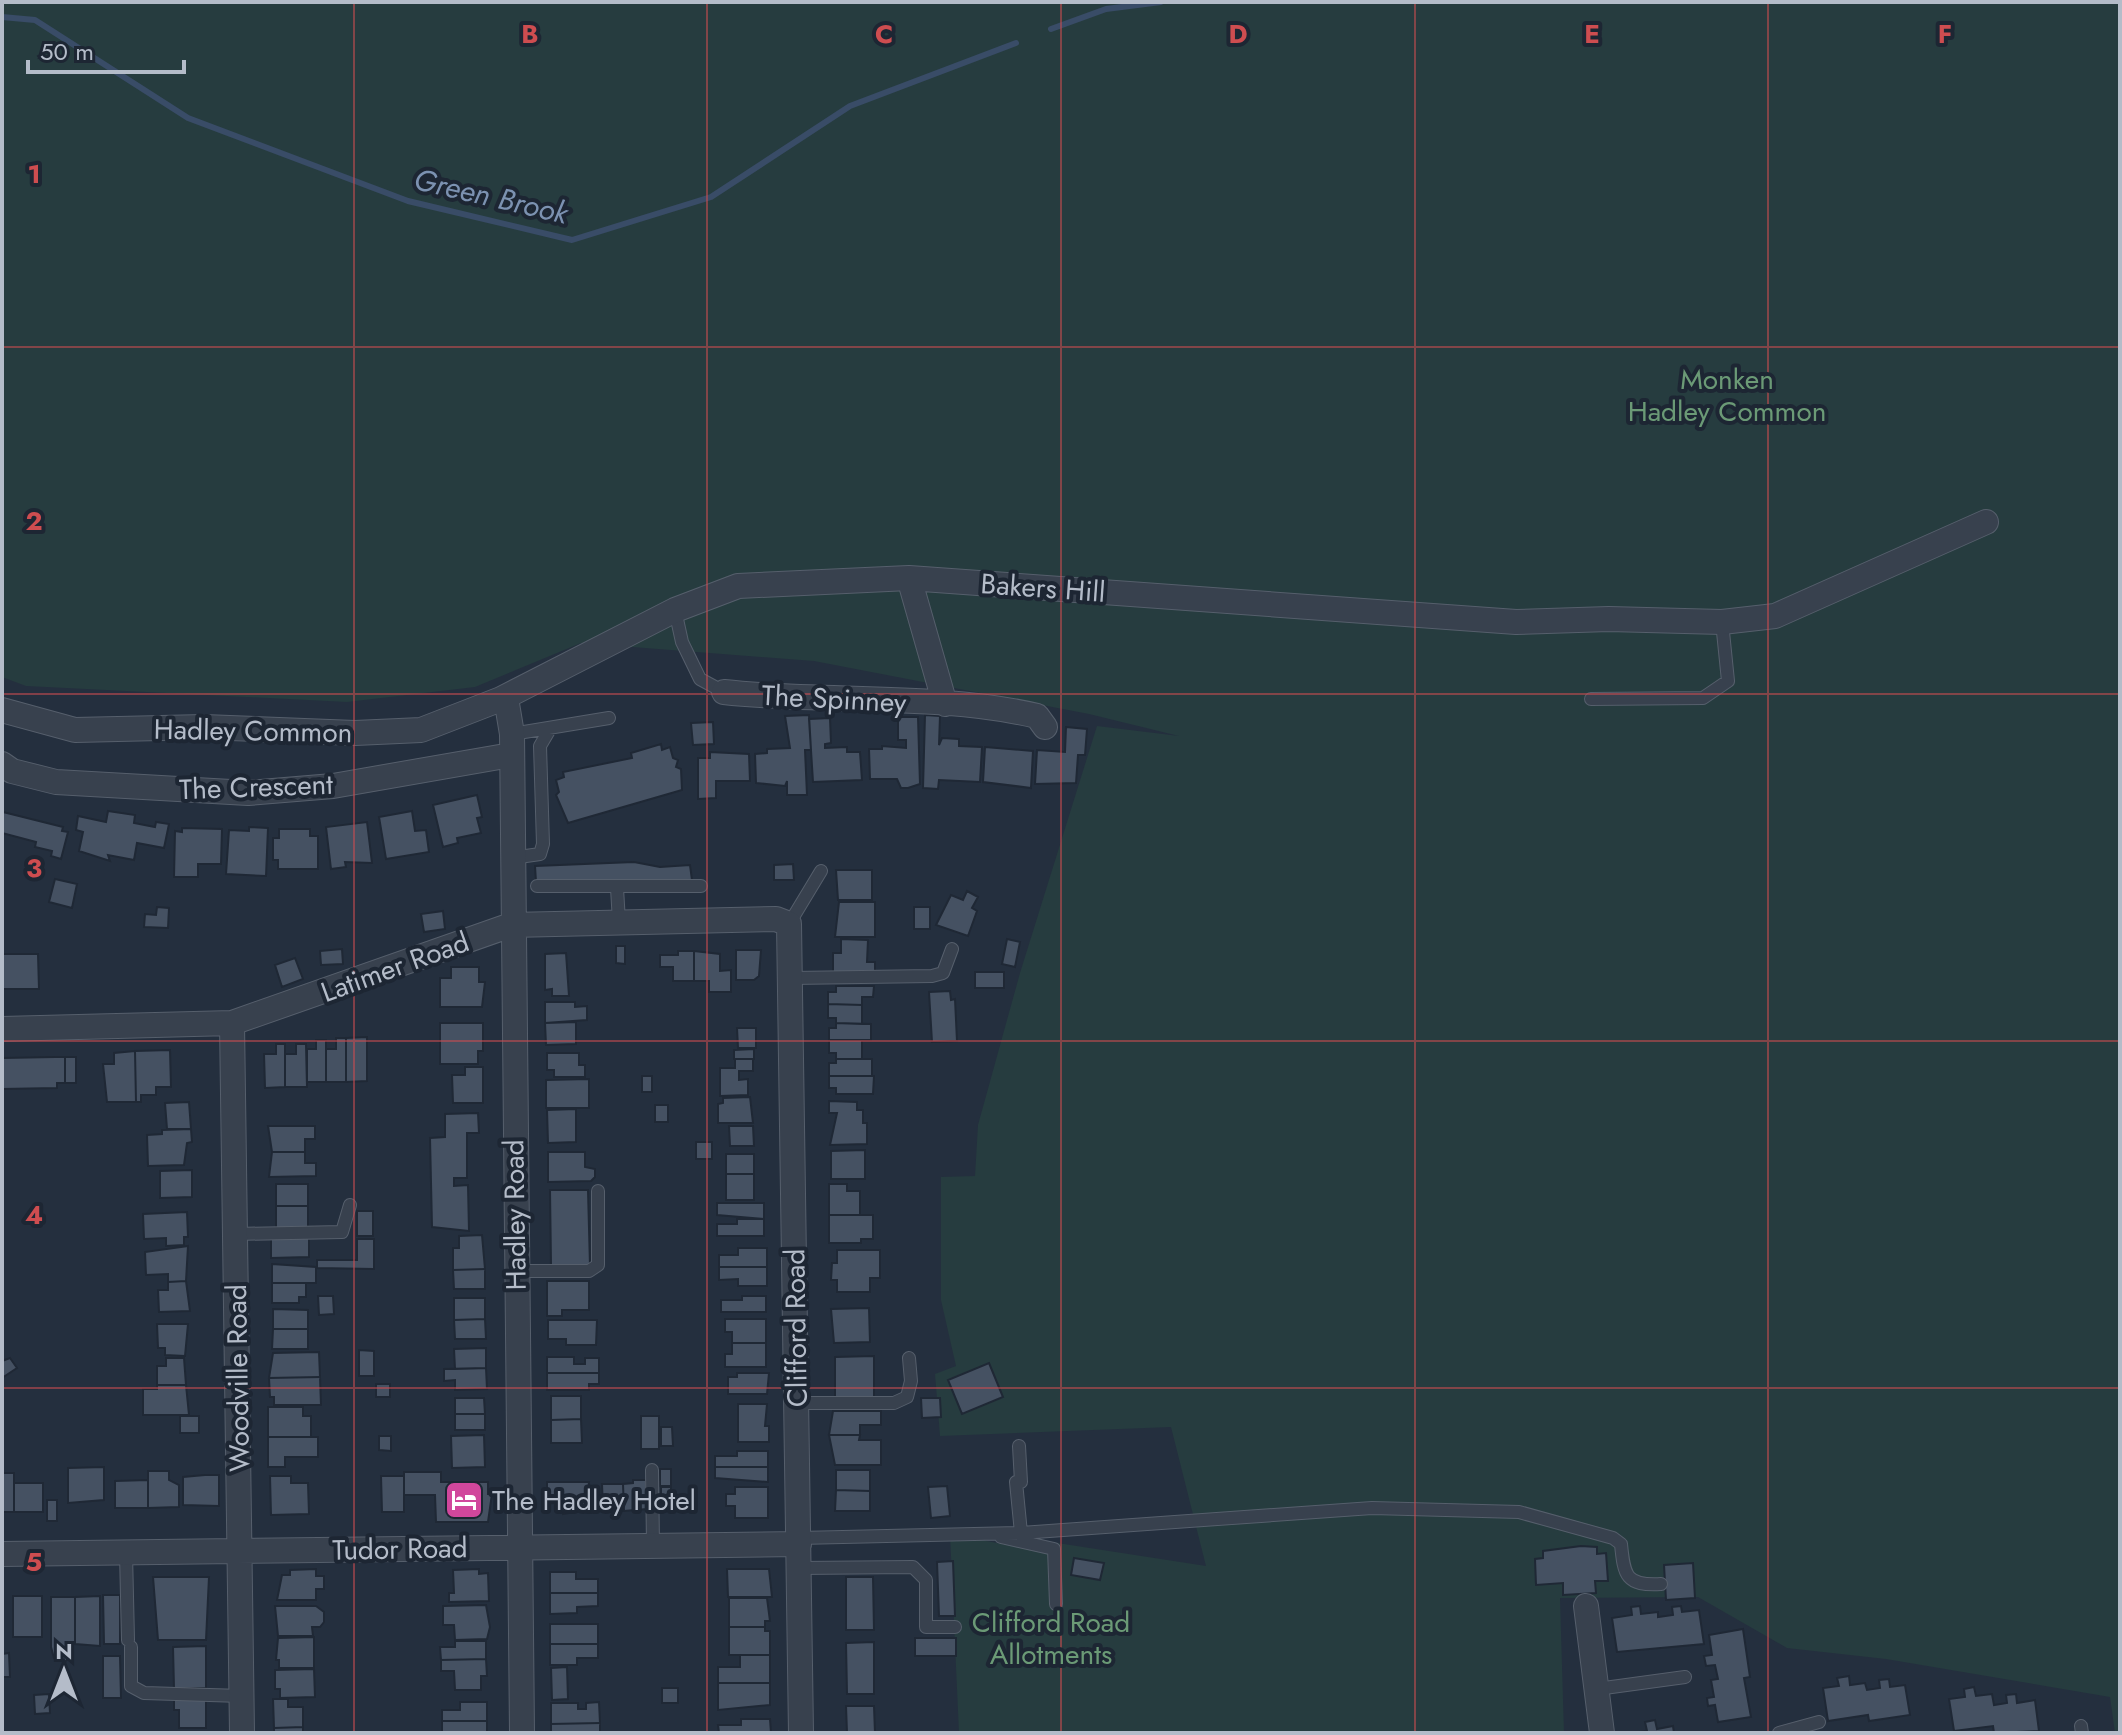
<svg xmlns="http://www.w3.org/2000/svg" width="2122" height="1735" viewBox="0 0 2122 1735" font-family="Jost,sans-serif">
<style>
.green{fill:#263c3f}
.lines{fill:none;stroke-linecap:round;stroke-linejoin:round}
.stream{stroke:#394c67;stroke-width:6}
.building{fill:#455162;stroke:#1f2835;stroke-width:2}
.service-casing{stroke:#565f6c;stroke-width:14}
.minor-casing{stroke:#565f6c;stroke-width:26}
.service{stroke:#38414e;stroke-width:12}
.minor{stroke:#38414e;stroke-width:24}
.grid{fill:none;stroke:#ce4d50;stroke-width:2;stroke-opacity:0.55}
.labels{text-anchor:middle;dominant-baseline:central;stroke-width:8;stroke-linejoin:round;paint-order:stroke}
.park-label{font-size:28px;fill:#6b9a76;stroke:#1d2633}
.street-label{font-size:28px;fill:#b4bcc9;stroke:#1d2633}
.poi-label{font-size:28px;fill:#b4bcc9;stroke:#1d2633;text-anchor:start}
.water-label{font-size:30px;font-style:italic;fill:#7c92b1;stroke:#1d2633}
.grid-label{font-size:26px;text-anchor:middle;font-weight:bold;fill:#ce4d50;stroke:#1d2633;stroke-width:8;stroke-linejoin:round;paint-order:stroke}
</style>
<rect width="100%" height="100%" fill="#242f3e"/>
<path class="green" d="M2,2H2120V1733H2115L2110,1697L1886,1659L1787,1648L1698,1597L1560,1598L1564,1733H959L950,1534L1023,1548L1025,1538L1206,1566L1171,1427L940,1436L935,1374L956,1366L941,1300V1177L975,1176L978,1125L1020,973L1097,726L1179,736L1089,714L814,661L581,643L475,687L347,702L26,686L2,677Z"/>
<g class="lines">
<path class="stream" d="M2,17L35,20L188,118L408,201L572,240L711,197L850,106L1016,43
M1051,29L1106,9L1161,2"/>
</g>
<path class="building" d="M809,715L811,750H805L807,795H787V781L785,786L756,783L755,754L767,753V749L790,748L785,716Z
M925,715L940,716L939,745L942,738L959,739V746L982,747L980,782L939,780L938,789L923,788Z
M898,717H918L920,784L908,788H901L897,779H870L869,749H882V746L906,748V740H898Z
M830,718L831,743L825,744V748L847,747V752H860L862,780L813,782L809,719Z
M713,722L714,744L693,745L691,723Z
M1066,727L1087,729L1085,755H1078L1076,783L1035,784L1037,750L1065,752Z
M661,744L662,750L670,747L673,758L678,760L676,767L681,769L682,790L568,823L556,795L559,792L556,780L564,777L563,772L632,758L631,753Z
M985,747L1033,751L1031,788L983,782Z
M710,752L749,754L750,781H716V798L698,799V758H710Z
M477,795L482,817L477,818L481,833L457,838L458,843L443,847L433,805Z
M108,811L135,815L134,823L155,827L156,822L169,824L164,848L137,843L134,860L108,855L110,861L79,851L83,832L76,830L78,816L106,822Z
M412,811L415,831L426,830L429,852L386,859L379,817Z
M3,812L63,827L62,831L68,832L61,859L51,856L52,851L35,847L36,842L2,833Z
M367,822L372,863L345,862L346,867L331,869L326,827Z
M249,827L268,828L266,876L226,874L229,830L249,831Z
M182,828L222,829L221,864H198V877H174L175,831L182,832Z
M279,829H310V836H318V869H278V860H273V838H279Z
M634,862L660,867L690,865L692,880L536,882L535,866Z
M793,864L794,880H774V865Z
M836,870H872V900H838Z
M55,879L77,884L72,908L49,902Z
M967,891L978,897L972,908L977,911L968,936L936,925L951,895L963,900Z
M839,902H875V937H835Z
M157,907L169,908L168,928L144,927L145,914L156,915Z
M914,907H930V929H914Z
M443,911L445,929L424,932L421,914Z
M841,939L868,940L867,962H875V974L833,973V953H841Z
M1007,939L1020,942L1015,967L1002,964Z
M616,946H625V964L616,963Z
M342,949L343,964L321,965L320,951Z
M736,950H761L759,976L754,980H736Z
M678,951H694V981H673V967H660V955H678Z
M694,951L720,954V971L731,970V992H709V981H694Z
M566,953L569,996H552V989L545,990V954Z
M2,954H38L39,989H2Z
M295,958L303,979L282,987L275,965Z
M451,967H479V982H485L482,1007H440V978H451Z
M975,972H1004V988H975Z
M836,986H874L873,997H862V1005L828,1004V992H836Z
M950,991L951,1000L955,999L957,1041L932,1042L929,992Z
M545,1002H575V1007L587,1006V1020L545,1023Z
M828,1004L862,1005V1024L836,1023V1018H828Z
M576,1022V1044L546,1045L545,1023Z
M440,1023H483V1051H478V1064H440Z
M836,1023L871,1024V1040H829V1028H836Z
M737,1028H756V1048H738Z
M367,1037V1081L346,1082V1038Z
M336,1038H346V1082H326V1049H336Z
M316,1040H326V1082H307V1049H316Z
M829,1040H862V1059H836V1053H829Z
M276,1044H285V1087L265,1088L264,1054H276Z
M296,1044H306L307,1087H285V1054H296Z
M754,1049V1059H734V1050Z
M170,1050L171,1087H156V1095H141V1102H136L135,1051Z
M135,1051L136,1102H107L103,1064H114V1053Z
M547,1053H579V1065H585V1077H554V1070H547Z
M55,1057H65V1083H57V1088L2,1089V1058Z
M65,1057H76V1083H65Z
M735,1059H753V1071H739V1080L748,1079V1095L720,1096V1068H735Z
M836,1059H872V1076H829V1063H836Z
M465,1067H483V1103H453L452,1075H465Z
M642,1076H652V1092H642Z
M829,1076H874L873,1094H836V1088H829Z
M589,1079V1108H546V1080Z
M750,1097L753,1123H718V1104L723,1103V1098Z
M829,1101L857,1102V1110H863V1123H867V1144L830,1145L837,1113H829Z
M189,1102L191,1129H167L165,1103Z
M655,1105H668V1122H655Z
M576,1109V1142L548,1143L547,1110Z
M478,1113L479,1133H467V1178H454V1186L468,1185L469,1231L432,1227L430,1138L445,1137V1114Z
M268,1126H315V1139H305V1152H272Z
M729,1126H753L754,1146H730Z
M191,1129L192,1142L187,1143L184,1165L148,1166L147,1135L162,1134V1130Z
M696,1142H712V1159H696Z
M865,1150V1179H831V1151Z
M272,1152H305V1163H316V1176L269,1177Z
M548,1152H585V1167L595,1169V1177L591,1181L548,1182Z
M726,1154H754V1174H726Z
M192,1170V1197L160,1198V1171Z
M726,1174H754V1200H726Z
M276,1184H308V1206H276Z
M829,1184H847V1191H860V1215H829Z
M550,1190H588L590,1266L551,1265Z
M717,1203H764V1219L717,1215Z
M276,1206H308V1228H276Z
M357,1211H373V1236H357Z
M187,1212L188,1237H184V1245L166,1246V1238L144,1239L143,1214Z
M829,1215H873V1239H861V1243H829Z
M737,1219H764V1236H717V1224H737Z
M482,1235L485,1269L453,1270V1248H459V1236Z
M309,1237V1257L271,1258V1238Z
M357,1239H374V1269L317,1268V1260H357Z
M188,1246L186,1281L168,1282V1274L146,1275L145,1252Z
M738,1248H767V1267H719V1255H738Z
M837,1250H880V1278H870V1292H837V1280H831L832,1263H837Z
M272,1264L316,1267V1283H272Z
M719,1267H767V1286H738V1279L719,1280Z
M485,1269V1289H454L453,1270Z
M186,1281L190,1311L159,1312L158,1290H168V1282Z
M547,1281H589V1310H562V1316H547Z
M272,1283H306V1297H299V1303H272Z
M318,1296H333L334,1314L319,1315Z
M742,1296H766V1312H721V1300H742Z
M454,1298H485V1319L454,1320Z
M869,1308L870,1342L834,1343L831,1309Z
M273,1309L308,1310V1329H273Z
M485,1319L486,1339H455L454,1320Z
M725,1319H766V1343H732V1332H725Z
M548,1320H597L596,1345H566V1339H548Z
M157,1324H188L185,1356L165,1355V1348H158Z
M273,1329H308V1349H272Z
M732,1343H766V1367H725V1354H732Z
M486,1348V1368L455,1369L454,1349Z
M359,1350L374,1351V1376H359Z
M319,1352L320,1377L269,1378L273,1353Z
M874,1356V1399H835V1357Z
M547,1357H574V1364H585V1358H599V1373H547Z
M10,1358L17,1368L2,1378V1361Z
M166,1358H184L186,1385H157V1366H166Z
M989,1363L1003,1397L962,1414L948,1380Z
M486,1368L487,1389L455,1390V1380L444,1381V1369Z
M547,1373H599V1384H589V1390H547Z
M737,1373H769L767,1394H728V1377H737Z
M320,1377L321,1405H274V1397H270L269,1378Z
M376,1384H390V1397H376Z
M157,1385H186L189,1415H143V1389H157Z
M551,1396H581V1419L551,1420Z
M455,1398H484L485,1414H455Z
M921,1398H940L941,1417L922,1418Z
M738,1404H767L765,1426H769V1442H738Z
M268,1407H303V1416H311V1437H268Z
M833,1411H881V1425H860V1435H829Z
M455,1414H485V1430H455Z
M180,1416H199V1433H180Z
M641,1416H659V1449H641Z
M581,1419L582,1443H551V1420Z
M661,1427H672L673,1446H661Z
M484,1435L485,1467L452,1468L451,1436Z
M829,1435H860L859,1440H881V1465H835Z
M379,1436H391V1451L379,1450Z
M268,1437H318V1457H285V1467H268Z
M737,1451H768V1467H715V1456H737Z
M104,1467V1500L68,1503V1468Z
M715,1467H768V1482L715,1478Z
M660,1469H671V1486H660Z
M836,1470H870V1491L836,1490Z
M148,1471H169V1480L179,1485V1507L148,1508Z
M404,1472H441V1482H488V1494H492L488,1522H436L435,1495H404Z
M2,1473H14V1512H2Z
M205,1475H219V1506L183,1505V1477Z
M270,1476H291V1483H308L309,1514L271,1515Z
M381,1476H404V1512H382Z
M148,1480V1508H115V1481Z
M633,1480H646L647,1509L624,1511L623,1484L633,1483Z
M547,1482H589L586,1510L563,1514L560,1497H547Z
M14,1483H43V1512H14Z
M602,1484H623L624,1511L603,1509Z
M947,1486L950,1516L931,1518L928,1487Z
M661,1487H671V1505H661Z
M735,1487H768V1518H735V1506H726V1494H735Z
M836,1490L870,1491V1511H835Z
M47,1500H57V1521H47Z
M1581,1546L1597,1547V1554L1606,1553L1608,1581H1595L1596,1593L1563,1595V1583L1536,1585L1535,1559L1543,1558V1551Z
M1074,1558L1104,1563L1100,1580L1071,1575Z
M953,1561L955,1616H939L937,1562Z
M1693,1563L1695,1598L1666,1600L1664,1565Z
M316,1569V1576H324V1589H316V1600H277L282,1575H290V1570Z
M479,1569V1574L488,1573L489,1601L449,1602V1593H454L453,1570Z
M727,1569H769L772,1597H728Z
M550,1572H576V1579H598V1593H550Z
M153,1577H209L206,1640H158Z
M846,1577H873L874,1630H846Z
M550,1593H598V1606L577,1607V1613L550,1614Z
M103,1595H120V1644H104Z
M13,1596H42V1637H13Z
M100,1596V1646L75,1644V1597Z
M51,1597H75V1644H68L69,1657L65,1662L54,1658L51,1647Z
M729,1598H767L770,1621H765V1627H729Z
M486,1605L490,1627L487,1639L455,1640L454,1625H443V1606Z
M275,1606H316L324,1612V1622L320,1627H312L313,1636H278Z
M1640,1606L1641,1614L1658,1612V1617L1673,1615L1672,1607L1681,1606L1682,1612L1699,1610L1704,1644L1617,1652L1612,1618L1632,1615L1631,1607Z
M550,1624H598V1644H550Z
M729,1627H765V1631H770V1655H729Z
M1743,1629L1750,1677L1744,1678L1751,1717L1718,1722L1715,1705L1708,1706L1707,1698L1714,1697L1711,1680L1718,1679L1715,1665L1706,1666L1704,1656L1712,1655L1709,1635Z
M314,1637V1668H279V1660H276L278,1638Z
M915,1638H956V1656H915Z
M455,1641H486V1659L441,1660L440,1647H455Z
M874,1642V1694H847L846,1643Z
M550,1644H598V1658H577V1665H550Z
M206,1646V1688L174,1689L173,1647Z
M9,1653L10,1677H2V1654Z
M740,1655H770V1683H718V1667H740Z
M103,1656H120L121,1698H103Z
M486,1659L487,1676H481V1690H455L454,1671H441V1660Z
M567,1667L568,1699L552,1700L551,1668Z
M314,1669L315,1697L280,1698V1689H275V1670Z
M1849,1676L1850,1685L1865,1683L1867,1690L1880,1688L1879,1680L1889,1679L1890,1687L1905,1685L1910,1715L1869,1721L1868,1715L1828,1721L1823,1688L1839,1686L1837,1678Z
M718,1683H770V1705L718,1710Z
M1974,1687L1976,1696L1992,1694L1994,1705L2007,1703L2006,1695L2016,1694L2017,1703L2035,1700L2039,1731L1994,1733L1993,1726L1954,1731L1949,1699L1965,1697L1964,1689Z
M662,1688H678V1703H662Z
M49,1694L50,1713L35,1714L34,1695Z
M174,1699L206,1700V1728H179V1710H174Z
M273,1699H288V1707H303V1727L274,1728Z
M460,1702H487V1721H442V1710H460Z
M599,1702L600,1723L551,1724V1703H578V1709H586V1703Z
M846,1706H874L875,1733H847Z
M741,1719H770L771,1733H719L718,1725H741Z
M1655,1720L1657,1729L1673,1726L1674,1733H1631L1647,1731L1645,1722Z
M442,1721H487V1733H442Z
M600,1723V1733H551V1724Z
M303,1727V1733H274V1728Z"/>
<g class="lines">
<g class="service-casing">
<path id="service" d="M675,610L682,642L700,679L724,692
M1591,699L1703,698L1728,681L1722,622
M512,734L609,718
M512,858L540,854L543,844L540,746L550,729
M537,886H701
M617,888L619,922
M789,924L821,871
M792,978L932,976L943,973L952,949
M236,1234L342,1232L350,1205
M515,1271H589L598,1265V1191
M797,1403H894L907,1397L911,1381L909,1358
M652,1470L653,1545
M1021,1533L1372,1508L1519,1512L1613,1538L1621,1544C1624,1576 1626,1586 1661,1584
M1001,1537L1054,1549L1056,1604
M799,1538L1021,1533L1016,1482H1021L1019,1446
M126,1553L128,1640
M799,1568L913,1567L926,1580V1627H955
M131,1647V1686L144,1693L242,1696
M1597,1689L1685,1677
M2081,1726L2082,1733
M1779,1733L1819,1722"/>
</g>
<g class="minor-casing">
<path id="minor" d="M909,578L945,704
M724,692C824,703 940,693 1037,716L1045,727
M501,699L507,704L512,734L522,1733
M2,710L75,730L204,727L355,733L421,730L501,699L675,610L738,586L909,578L1516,622L1609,619L1722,622L1775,616L1986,522
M2,764L12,771L56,782L248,793L333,786L511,755
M232,1023L242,1733
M2,1029L232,1023L511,925L776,919L789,924L801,1733
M2,1554L799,1544
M1586,1606L1602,1733"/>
</g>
<use href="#service" class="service"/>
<use href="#minor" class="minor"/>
</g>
<path class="grid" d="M354,2V1733M707,2V1733M1061,2V1733M1415,2V1733M1768,2V1733M2,347H2120M2,694H2120M2,1041H2120M2,1388H2120"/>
<defs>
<g id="hotel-square" transform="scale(2)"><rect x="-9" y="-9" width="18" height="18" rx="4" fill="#d1479c" stroke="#1d2633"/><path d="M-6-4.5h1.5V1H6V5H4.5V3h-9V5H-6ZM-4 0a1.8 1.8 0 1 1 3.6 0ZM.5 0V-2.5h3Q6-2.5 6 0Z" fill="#fff"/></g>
</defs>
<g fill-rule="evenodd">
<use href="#hotel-square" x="464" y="1500"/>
</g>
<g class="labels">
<g class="park-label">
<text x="1727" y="379">Monken<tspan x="1727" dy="32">Hadley Common</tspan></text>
<text x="1051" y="1622">Clifford Road<tspan x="1051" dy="32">Allotments</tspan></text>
</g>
<g class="street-label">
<text transform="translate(1043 588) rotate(4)">Bakers Hill</text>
<text transform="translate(834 699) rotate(3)">The Spinney</text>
<text transform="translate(253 731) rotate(1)">Hadley Common</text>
<text transform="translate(256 787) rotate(-2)">The Crescent</text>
<text transform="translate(395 967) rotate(-20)">Latimer Road</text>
<text transform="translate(515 1215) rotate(-91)">Hadley Road</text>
<text transform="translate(796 1328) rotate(-91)">Clifford Road</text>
<text transform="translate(238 1378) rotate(-91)">Woodville Road</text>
<text transform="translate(400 1549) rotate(-1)">Tudor Road</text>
</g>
<g class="poi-label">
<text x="492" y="1500">The Hadley Hotel</text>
</g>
<g class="water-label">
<text transform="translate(491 196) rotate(13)">Green Brook</text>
</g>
</g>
<g class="grid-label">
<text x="530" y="43">B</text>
<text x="884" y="43">C</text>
<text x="1238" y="43">D</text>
<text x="1592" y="43">E</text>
<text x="1945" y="43">F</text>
<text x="34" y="183">1</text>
<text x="34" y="530">2</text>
<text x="34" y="877">3</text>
<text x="34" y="1224">4</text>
<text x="34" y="1571">5</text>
</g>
<rect width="2122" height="1735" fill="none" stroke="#b4bcc9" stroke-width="8"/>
<g transform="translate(64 1671)" stroke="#1d2633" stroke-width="6" paint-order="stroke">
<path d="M0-6L14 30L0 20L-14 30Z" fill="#b4bcc9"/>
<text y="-12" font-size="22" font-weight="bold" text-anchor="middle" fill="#b4bcc9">N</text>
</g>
<path d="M28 60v12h156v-12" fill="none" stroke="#b4bcc9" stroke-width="4"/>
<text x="40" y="60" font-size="24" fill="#b4bcc9" stroke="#1d2633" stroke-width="6" paint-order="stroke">50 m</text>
</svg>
